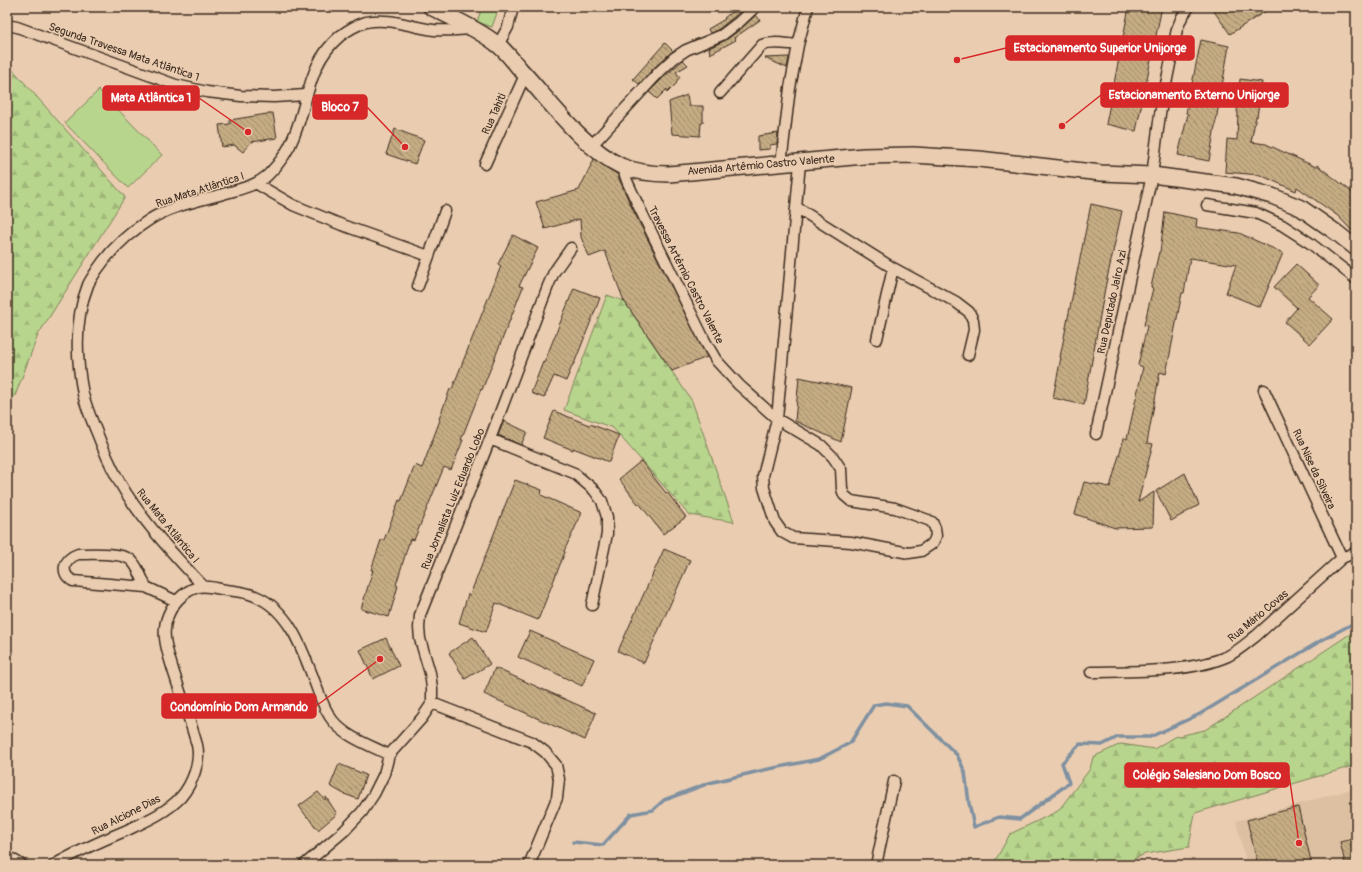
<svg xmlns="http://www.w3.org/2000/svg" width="1363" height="872" viewBox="0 0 1363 872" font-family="Pangolin,sans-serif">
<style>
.built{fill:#dcc0a1}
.forest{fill:url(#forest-firs);stroke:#7a8056}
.green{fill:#b8d58d;stroke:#7a8056}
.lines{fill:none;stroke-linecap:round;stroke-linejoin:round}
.stream{stroke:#7f90a0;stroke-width:3.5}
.building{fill:url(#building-back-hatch);stroke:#3b2a1e}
.street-casing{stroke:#3b2a1e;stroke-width:13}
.secondary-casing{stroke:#3b2a1e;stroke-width:18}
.street{stroke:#eacdb1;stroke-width:10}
.secondary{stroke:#eacdb1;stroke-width:15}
.labels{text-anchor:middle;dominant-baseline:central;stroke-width:3;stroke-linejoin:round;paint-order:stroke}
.street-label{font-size:11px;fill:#3b2a1e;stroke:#eacdb1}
.leader{fill:none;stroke:#d62828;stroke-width:1.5}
.callout-dot{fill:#d62828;stroke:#eacdb1;stroke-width:1.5}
.callout{fill:#d62828;stroke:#d62828;stroke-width:1.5}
.callout-label{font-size:12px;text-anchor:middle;font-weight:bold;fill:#fff}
</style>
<defs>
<pattern id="forest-firs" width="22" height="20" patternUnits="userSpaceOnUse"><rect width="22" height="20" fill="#b8d58d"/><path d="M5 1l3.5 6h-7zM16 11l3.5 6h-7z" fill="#9fb779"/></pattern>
<pattern id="building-back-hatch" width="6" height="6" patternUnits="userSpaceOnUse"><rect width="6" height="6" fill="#c5ac84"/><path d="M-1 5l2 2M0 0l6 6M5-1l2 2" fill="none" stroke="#a18c6b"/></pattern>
</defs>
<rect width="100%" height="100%" fill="#eacdb1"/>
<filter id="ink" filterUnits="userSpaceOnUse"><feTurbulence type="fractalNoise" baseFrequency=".025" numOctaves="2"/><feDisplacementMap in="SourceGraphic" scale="8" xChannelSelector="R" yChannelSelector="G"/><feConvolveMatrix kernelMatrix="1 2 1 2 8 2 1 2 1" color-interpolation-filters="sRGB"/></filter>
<g filter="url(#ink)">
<path class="built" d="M1356,788V865H1247L1236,821Z"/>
<path class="forest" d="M7,63L125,197L38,335L15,396L7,403Z
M607,295L624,301L692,401L734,522L689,515L613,428L564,410Z
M1356,630V765L1195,813L1189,847L1145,854L1121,865H993L1010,834L1058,811L1090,769L1093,757L1121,744L1154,749L1174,737L1205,730Z"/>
<path class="green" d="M482,7H499L492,27L477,22Z
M99,90L162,155L128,188L65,123Z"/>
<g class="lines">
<path class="stream" d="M573,842L603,845L631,814L653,810L664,800L709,783L764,770L819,759L850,743L874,705L886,703L907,706L957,755L965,772L969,803L974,827L999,817L1020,819L1069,783L1062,763L1080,744L1102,745L1118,737H1150L1200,714L1322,640L1356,622"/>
</g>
<path class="building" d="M738,7H746L719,29L710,33L708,29L725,19L724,18Z
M1129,7H1162L1136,131L1106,124Z
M1211,7H1272L1230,34Z
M756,15L760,20L734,38L736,40L710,54L709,48L726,40L743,27Z
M1201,40L1229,46L1209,161L1178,155L1188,114L1186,113Z
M665,43L673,51L655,67L639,84L633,79Z
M789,57L787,68L765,58Z
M683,60L688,65L676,72L680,77L676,82L677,83L667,93V89L657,99L649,92L664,77Z
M1240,79L1262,82L1257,117L1256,116L1251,142L1266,144L1316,167L1317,165L1356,195V235L1338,216L1297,187L1296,191L1260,175L1225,172L1227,139L1237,140L1238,112H1237Z
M687,95L689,106H703V123H701L700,136L672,134L669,102Z
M273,113L277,138L251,142L243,152L234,145L222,147L219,125L230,124V120Z
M395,129L424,140L415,164L386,154Z
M778,133L777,144L770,145V149L758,150V136Z
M594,159L617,174L632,208L707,357L672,371L624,301L605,251L589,257L581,237L580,219L545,229L536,202L579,190Z
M1091,204L1122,211L1105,288L1084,405L1053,398L1061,357H1060Z
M1165,212L1197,219L1196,227L1239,233L1283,253L1260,307L1226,293L1236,265L1190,258L1184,293H1182L1166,374L1160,372L1147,443L1153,444L1138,502L1154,492L1153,527L1115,528L1075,514L1084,482L1110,487L1124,438L1127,439L1143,367L1138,365L1147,326L1144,325L1153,288L1151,287L1159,252H1160Z
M513,235L538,248L519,286L523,287L482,390L481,389L461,440H463L451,470L444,467L414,540L410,539L396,585L398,586L389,617L361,609L373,570H371L381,540H384L399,500L401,501L415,465L422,468L440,420L439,419L450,389H452L501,266L498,264Z
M1296,264L1319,285L1308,297L1333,319L1310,344L1285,322L1297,308L1274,287Z
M574,288L600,298L574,364H573L566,381L554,376L544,398L531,393L543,362L544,363Z
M799,377L852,388L841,442L795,421Z
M554,411L589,425L590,424L619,435L609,462L573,448V450L543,438Z
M504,421L527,432L521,445L498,435Z
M641,461L666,493L667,492L686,517L663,534L639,503L638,504L619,479Z
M1185,473L1199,505L1171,521L1156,491Z
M515,480L542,490L541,495L582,513L564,551L565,552L538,620L496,603L486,632L459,623L468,594L470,595Z
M664,549L690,560L644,663L618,651Z
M530,631L594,659L582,686L547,669V670L518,657Z
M473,637L490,664L465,679L449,653Z
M386,638L399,666L373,679L360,650Z
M495,668L596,713L585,740L484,694Z
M339,764L366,775L358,799L344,794L330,786Z
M318,792L325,800L326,797L337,814L318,830L307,816V817L299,806Z
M1298,807L1312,865H1258L1247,820Z
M1356,838V861L1345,863L1340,842Z"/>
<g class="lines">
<g class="street-casing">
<path id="street" d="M7,25L17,27L176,85L207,92L241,96L274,97L306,95
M498,45L508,27L513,7
M720,93L762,45C774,41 786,44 798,45
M592,145L659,72L674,58L686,50L722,35L739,22L755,7
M485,164L525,75
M781,164L790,88L798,45L808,7
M622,166L627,181L638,205L705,341L716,360L739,385L777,419L821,445L833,457L841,469L842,489L844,495L851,501L895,508L928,520L932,522L935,528L936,536L933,543L921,551L909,553L851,542L793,538L782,532L775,522L764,488L763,476L777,419L800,163
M257,184L293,205L342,225L429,256L445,211
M1207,205L1256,213L1282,225L1310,243L1356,279
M796,207L893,268L956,302L969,312L973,320L974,330L968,355
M418,286L429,256
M877,339L893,268
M1264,390L1342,558
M1096,434L1147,198L1152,175L1160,114L1177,29L1182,17L1189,7
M490,439L574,473L594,490L602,501L607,517V534L592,605
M202,585C175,556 148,527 126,493C116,477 108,460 101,443C95,427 87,411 83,394C76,358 74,320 88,285C90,280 94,275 97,270C111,249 127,234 149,220C172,205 203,200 230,192C244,188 257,185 268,175C279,164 289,150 294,136C309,100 308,63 340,36C348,30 356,25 366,22C390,17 410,27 434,30C446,31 459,30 472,29
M146,587C142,579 138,566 131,560C121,552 91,554 78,554C64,559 59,573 73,581L146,587L176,601
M1091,672C1132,671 1190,673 1228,656C1238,651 1247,643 1256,636L1342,558L1356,552
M432,703L532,742L545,752L556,765L559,779L557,798L529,865
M7,856L22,865
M54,865C76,852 101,841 125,831C144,822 166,813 181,797C192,784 201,762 197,745C190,720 181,695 173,670C170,660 166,649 165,638C163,622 170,606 183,595C199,582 208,587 226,590C236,591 246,592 255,596C290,610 303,651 315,683C320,696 324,710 333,721C347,738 370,745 389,755
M304,865L344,831L362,812L374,794L384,774L389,755L422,718L432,703V688L430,673L420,639L419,628L420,615L490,439L548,286L554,272L571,248
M876,865L894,781"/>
</g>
<g class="secondary-casing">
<path id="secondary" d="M431,7C452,18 480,30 498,45C506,51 513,61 520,69C549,100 583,148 621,166C636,172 654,174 669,174L864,156L913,155L979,159L1101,173L1152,175L1236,186L1272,196L1301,208L1337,233L1356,248"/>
</g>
<use href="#street" class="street"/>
<use href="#secondary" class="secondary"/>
</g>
</g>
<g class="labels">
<g class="street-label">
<text transform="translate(124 52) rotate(19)">Segunda Travessa Mata Atlântica 1</text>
<text transform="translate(494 114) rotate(-66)">Rua Tahiti</text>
<text transform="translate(761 165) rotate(-5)">Avenida Artêmio Castro Valente</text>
<text transform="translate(200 190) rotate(-18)">Rua Mata Atlântica I</text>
<text transform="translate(686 275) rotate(63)">Travessa Artêmio Castro Valente</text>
<text transform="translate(1112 302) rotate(-78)">Rua Deputado Jaíro Azi</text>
<text transform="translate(1314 469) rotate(65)">Rua Nise da Silveira</text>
<text transform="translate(453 499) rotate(-68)">Rua Jornalista Luiz Eduardo Lobo</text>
<text transform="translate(168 526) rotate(51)">Rua Mata Atlântica I</text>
<text transform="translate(1258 616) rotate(-40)">Rua Mário Covas</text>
<text transform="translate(126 815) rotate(-27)">Rua Alcione Dias</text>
</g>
</g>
<path class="leader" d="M957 60L1006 48M1062 126L1101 95M248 132L199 98M405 147L367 107M380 659L316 706M1299 843L1289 775"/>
<g class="callout-dot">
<circle cx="957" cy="60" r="4"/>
<circle cx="1062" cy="126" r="4"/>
<circle cx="248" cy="132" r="4"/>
<circle cx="405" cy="147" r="4"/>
<circle cx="380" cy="659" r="4"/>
<circle cx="1299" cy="843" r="4"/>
</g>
<g class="callout">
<rect x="1006" y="36" width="188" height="24" rx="4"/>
<rect x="1101" y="83" width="187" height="24" rx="4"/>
<rect x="103" y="86" width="96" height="24" rx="4"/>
<rect x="313" y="95" width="54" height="24" rx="4"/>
<rect x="162" y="694" width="154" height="24" rx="4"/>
<rect x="1125" y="763" width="164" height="24" rx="4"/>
</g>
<g class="callout-label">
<text x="1100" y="52">Estacionamento Superior Unijorge</text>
<text x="1194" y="99">Estacionamento Externo Unijorge</text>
<text x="151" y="102">Mata Atlântica 1</text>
<text x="340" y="111">Bloco 7</text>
<text x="239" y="711">Condomínio Dom Armando</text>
<text x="1207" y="779">Colégio Salesiano Dom Bosco</text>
</g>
<rect width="1363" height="872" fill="none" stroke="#eacdb1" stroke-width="24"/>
<rect x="12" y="12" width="1339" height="848" fill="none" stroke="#3b2a1e" stroke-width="1.5" filter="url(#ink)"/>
</svg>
